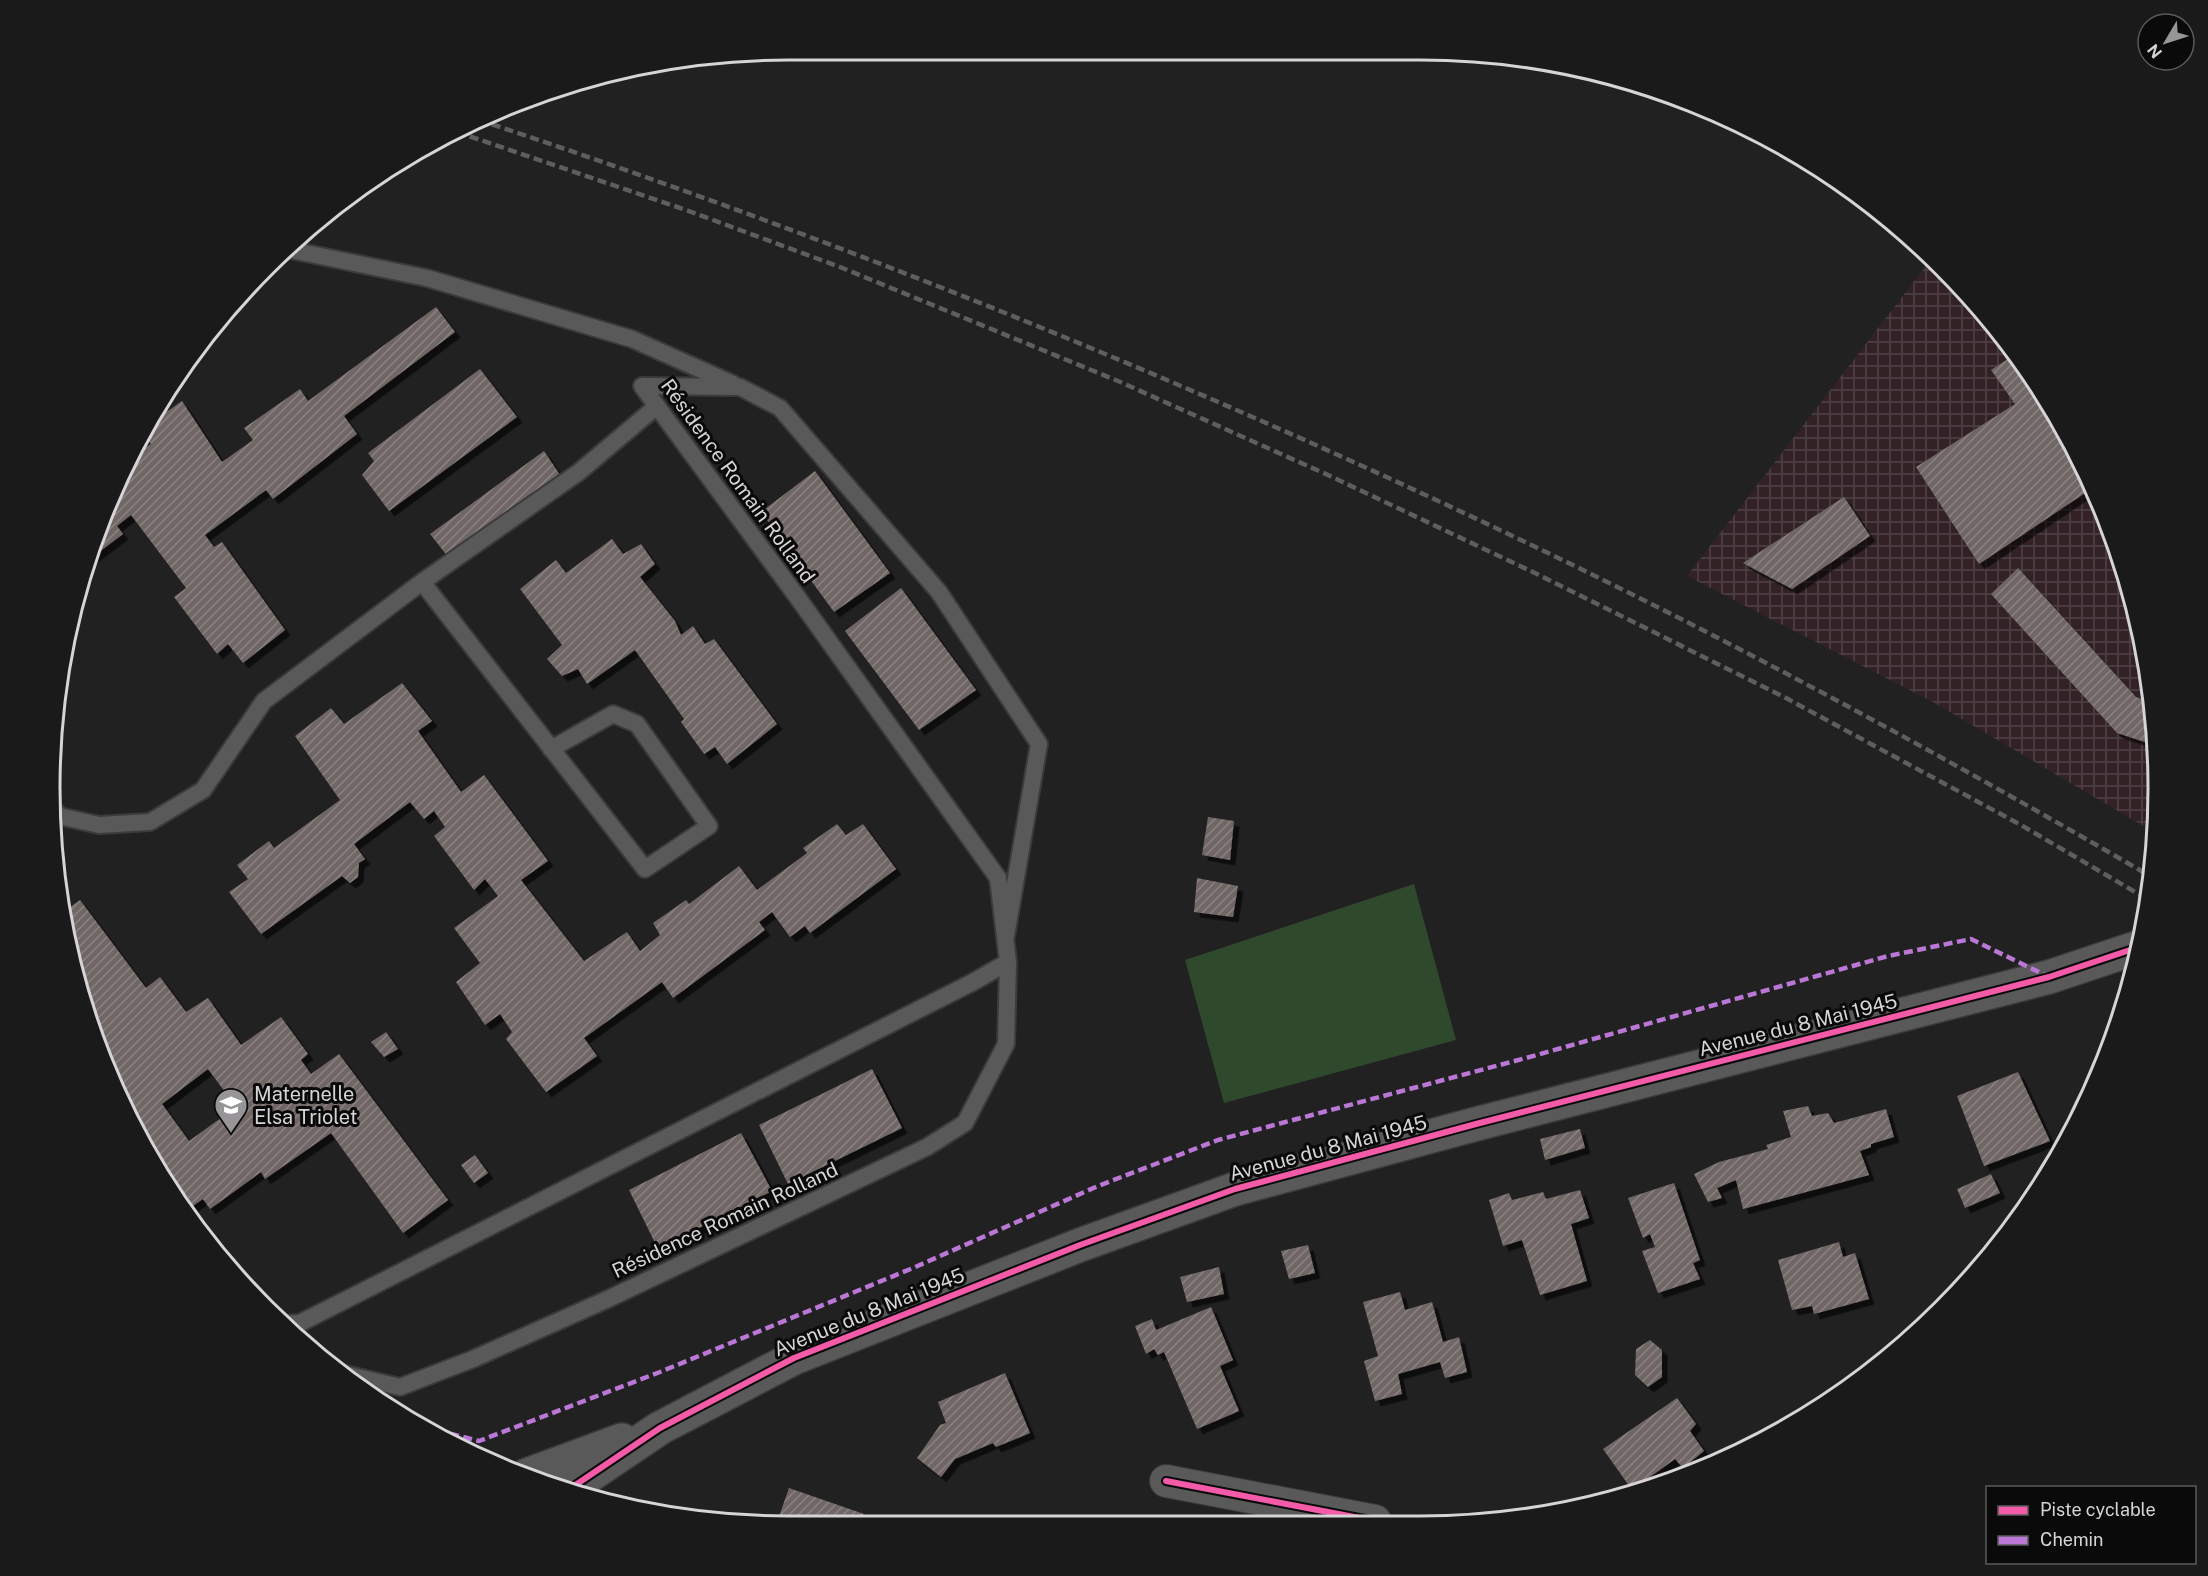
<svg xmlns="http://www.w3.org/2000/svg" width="2208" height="1576" viewBox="0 0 2208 1576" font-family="'Public Sans',sans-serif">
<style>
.industrial{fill:url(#industrial-grid)}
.grass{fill:#2f492d}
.building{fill:url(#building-hatch);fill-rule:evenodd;filter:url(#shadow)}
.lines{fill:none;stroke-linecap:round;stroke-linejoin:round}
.service-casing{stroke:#3c3b3c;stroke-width:20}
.minor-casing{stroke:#3c3b3c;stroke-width:34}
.tertiary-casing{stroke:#3c3b3c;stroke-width:36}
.service{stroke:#5a595a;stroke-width:16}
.minor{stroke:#5a595a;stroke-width:32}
.tertiary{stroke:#5a595a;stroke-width:33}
.rail{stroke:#5f5e5f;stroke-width:4.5;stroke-dasharray:9 4.5;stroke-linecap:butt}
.quiet{stroke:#ba77d6;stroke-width:4.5;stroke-dasharray:9 4.5;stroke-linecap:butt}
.cycleway-casing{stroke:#0b0a0b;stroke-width:10}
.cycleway{stroke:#f35aa7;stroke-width:6}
.labels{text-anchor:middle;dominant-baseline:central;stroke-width:6;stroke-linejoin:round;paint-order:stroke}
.street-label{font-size:20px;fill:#d6d4d6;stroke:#0b0a0b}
.poi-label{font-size:20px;fill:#d6d4d6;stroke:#0b0a0b;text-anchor:start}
.rim{fill:none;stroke:#d6d4d6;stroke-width:3}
</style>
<defs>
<pattern id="industrial-grid" width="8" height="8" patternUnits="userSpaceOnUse" patternTransform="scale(1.5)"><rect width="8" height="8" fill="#322226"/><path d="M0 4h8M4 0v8" fill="none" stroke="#4f4145"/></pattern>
<pattern id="building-hatch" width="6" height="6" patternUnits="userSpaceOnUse" patternTransform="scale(1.5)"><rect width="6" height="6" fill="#706665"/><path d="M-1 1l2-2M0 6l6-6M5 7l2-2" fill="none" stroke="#8a8281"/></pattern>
<filter id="shadow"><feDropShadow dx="5.5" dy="5.5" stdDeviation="0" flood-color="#0009"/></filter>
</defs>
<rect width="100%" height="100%" fill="#212121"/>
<path class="industrial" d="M1932,258L1975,301L2060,419L2119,551L2152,692L2157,834L1933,702L1687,576Z"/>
<path class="grass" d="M1414,884L1456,1040L1224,1103L1185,960Z"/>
<path class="building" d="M436,307L455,332L344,416L357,434L273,499L266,490L205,535L214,547L222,542L285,630L243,663L228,644L217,654L174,597L186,588L131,515L117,526L123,534L86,562L89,551L126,462L151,444L144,434L152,422L182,401L222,462L253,440L244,428L300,389L308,401Z
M2014,355L2060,419L2091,489L1979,564L1916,467L2015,404L1991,370Z
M480,369L517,417L389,511L362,475L374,461L368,453Z
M544,451L562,478L448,557L430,534Z
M815,471L890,573L834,612L761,512Z
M1844,497L1870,536L1792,589L1743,563Z
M612,539L623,554L641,544L655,564L640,577L675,621L681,635L693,626L705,644L714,639L777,724L727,764L715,747L704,754L681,722L684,719L635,650L587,684L578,669L562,676L547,659L562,645L520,589L556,560L566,573Z
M2018,568L2136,697L2153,703L2154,745L2117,733L1991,594Z
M901,588L976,690L919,730L845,631Z
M402,683L432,721L418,731L461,792L484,775L548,861L521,880L584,961L627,932L640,951L660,935L653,923L686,900L689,904L739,866L757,890L807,853L803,848L837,824L846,835L863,824L896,869L810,933L805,926L790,937L772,912L759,922L765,930L673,998L662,982L584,1038L597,1056L546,1092L506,1039L512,1032L500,1014L485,1025L456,982L480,963L454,928L498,896L485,879L474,890L434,836L445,827L434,811L424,819L410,802L354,844L365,859L359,863L358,877L350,883L342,876L261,934L229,892L248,879L237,865L269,841L274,848L340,800L295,736L331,708L344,724Z
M1208,817L1234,821L1230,860L1202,855Z
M1197,878L1238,886L1233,917L1194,912Z
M80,900L146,988L160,977L186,1012L208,998L241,1045L281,1017L308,1054L301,1060L311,1074L339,1054L448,1200L403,1233L331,1133L265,1179L261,1172L210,1209L203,1199L184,1212L174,1198L114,1086L122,1079L115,1069L108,1074L106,1071L94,1026L97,1024L91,1015L63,912ZM208,1069L236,1107L189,1141L162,1104Z
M386,1032L398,1049L384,1057L371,1042Z
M2104,1058L2102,1064L2097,1074L2094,1061Z
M872,1069L902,1128L788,1184L759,1125Z
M2018,1072L2050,1141L1984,1166L1957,1096Z
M1808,1106L1812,1116L1828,1113L1834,1123L1886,1109L1894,1137L1871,1144V1147L1860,1151L1869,1175L1743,1209L1736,1180L1717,1188L1722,1198L1708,1202L1694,1174L1719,1162L1768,1149L1766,1145L1791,1137L1783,1111Z
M1580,1129L1585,1148L1545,1160L1540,1139Z
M741,1133L772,1191L658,1249L629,1190Z
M475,1155L488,1173L474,1183L461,1165Z
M1991,1174L2000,1193L1965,1208L1957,1189Z
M1674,1183L1700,1260L1693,1263L1700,1279L1658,1293L1642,1251L1655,1247L1650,1234L1643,1238L1628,1198Z
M1580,1190L1589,1218L1571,1224L1587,1281L1540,1295L1522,1240L1503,1246L1489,1200L1509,1193L1512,1200L1543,1192L1546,1199Z
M1839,1242L1843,1257L1855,1253L1869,1299L1814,1314L1812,1306L1792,1310L1778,1260Z
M1308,1245L1315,1273L1289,1279L1281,1251Z
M1219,1267L1224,1294L1187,1302L1180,1277Z
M1400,1292L1405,1310L1432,1302L1443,1342L1459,1337L1467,1372L1445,1378L1440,1362L1398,1374L1402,1394L1375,1401L1364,1361L1378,1356L1363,1302Z
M1211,1307L1233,1360L1220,1366L1239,1411L1197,1429L1164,1352L1158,1355L1154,1349L1146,1354L1135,1326L1152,1319L1156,1330Z
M1650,1340L1662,1350V1377L1648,1387L1635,1375L1636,1349Z
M1005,1373L1030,1433L996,1447L993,1443L955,1459L941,1477L917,1458L940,1425L946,1423L938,1402Z
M1677,1398L1696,1424L1690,1431L1704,1451L1683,1468L1675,1459L1632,1490L1603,1449Z
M789,1488L864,1514L860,1524L776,1525Z"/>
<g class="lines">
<g class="service-casing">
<path id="service" d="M291,250L427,278L632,339L733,384
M422,582L645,869L709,826L637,724L613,714L551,749
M56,812L59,816L99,825L150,822L203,790L264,701L422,582L579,472L657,406
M285,1324L300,1323L975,981L1008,962
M336,1372L400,1387L473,1359L608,1299L927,1147L965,1123L1006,1044L1008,962L998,878L798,598L642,386L740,387L780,408L939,592L1039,744L1006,936"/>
</g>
<g class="minor-casing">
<path id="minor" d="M1166,1481L1375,1521"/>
</g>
<g class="tertiary-casing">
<path id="tertiary" d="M527,1475L622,1440
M568,1490L660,1428L794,1358L1080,1245L1235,1189L1476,1124L2049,977L2139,947"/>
</g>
<use href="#service" class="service"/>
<use href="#minor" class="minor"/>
<use href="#tertiary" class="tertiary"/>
<path class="rail" d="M479,120C844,241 1202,386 1548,553C1753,652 1954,762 2150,876
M457,132L686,210L840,267L1118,381L1328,475L1537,574L1784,697L2021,825L2147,899"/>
<path class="quiet" d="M424,1427L479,1441L660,1372L913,1268L1098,1186L1218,1140L1526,1058L1888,956L1971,939L2049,977"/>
<g class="cycleway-casing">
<path id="cycleway" d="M1166,1481L1375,1521
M568,1490L660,1428L794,1358L1080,1245L1235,1189L1476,1124L2049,977L2139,947"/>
</g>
<use href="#cycleway" class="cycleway"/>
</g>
<defs>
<g id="school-pin" transform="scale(1.725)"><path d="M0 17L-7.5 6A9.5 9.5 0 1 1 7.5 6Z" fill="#979597" stroke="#0b0a0b"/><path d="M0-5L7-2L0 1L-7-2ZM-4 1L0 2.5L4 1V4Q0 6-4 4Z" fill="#fff"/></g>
</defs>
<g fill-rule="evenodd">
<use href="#school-pin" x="231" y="1105"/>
</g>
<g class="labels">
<g class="street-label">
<text transform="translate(738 481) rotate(54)">Résidence Romain Rolland</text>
<text transform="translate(1798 1025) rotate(-14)">Avenue du 8 Mai 1945</text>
<text transform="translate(1328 1148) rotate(-15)">Avenue du 8 Mai 1945</text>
<text transform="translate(725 1220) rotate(-25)">Résidence Romain Rolland</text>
<text transform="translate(869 1312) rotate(-22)">Avenue du 8 Mai 1945</text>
</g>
<g class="poi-label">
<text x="254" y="1094">Maternelle<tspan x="254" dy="23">Elsa Triolet</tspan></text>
</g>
</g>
<path d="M0 0H2208V1576H0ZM788 60H1420A728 728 0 0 1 2148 788V788A728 728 0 0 1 1420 1516H788A728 728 0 0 1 60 788V788A728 728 0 0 1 788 60Z" fill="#1b1a1b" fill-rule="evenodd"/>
<path class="rim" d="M788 60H1420A728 728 0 0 1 2148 788V788A728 728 0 0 1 1420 1516H788A728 728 0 0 1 60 788V788A728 728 0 0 1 788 60Z"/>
<rect x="1986" y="1486" width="210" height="78" fill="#0b0a0b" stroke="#5c5b5c" stroke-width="1.5"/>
<rect x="1998" y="1506" width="30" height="9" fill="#f35aa7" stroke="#5c5b5c" stroke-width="1.5"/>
<text x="2040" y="1516" font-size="18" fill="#d6d4d6">Piste cyclable</text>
<rect x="1998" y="1536" width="30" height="9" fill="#ba77d6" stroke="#5c5b5c" stroke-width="1.5"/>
<text x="2040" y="1546" font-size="18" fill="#d6d4d6">Chemin</text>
<g transform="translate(2166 42) rotate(231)"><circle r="28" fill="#0b0a0b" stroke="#5c5b5c" stroke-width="1.5"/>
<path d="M0-4.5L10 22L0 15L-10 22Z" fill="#979597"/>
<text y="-9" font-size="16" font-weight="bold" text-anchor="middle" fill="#d6d4d6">N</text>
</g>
</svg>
